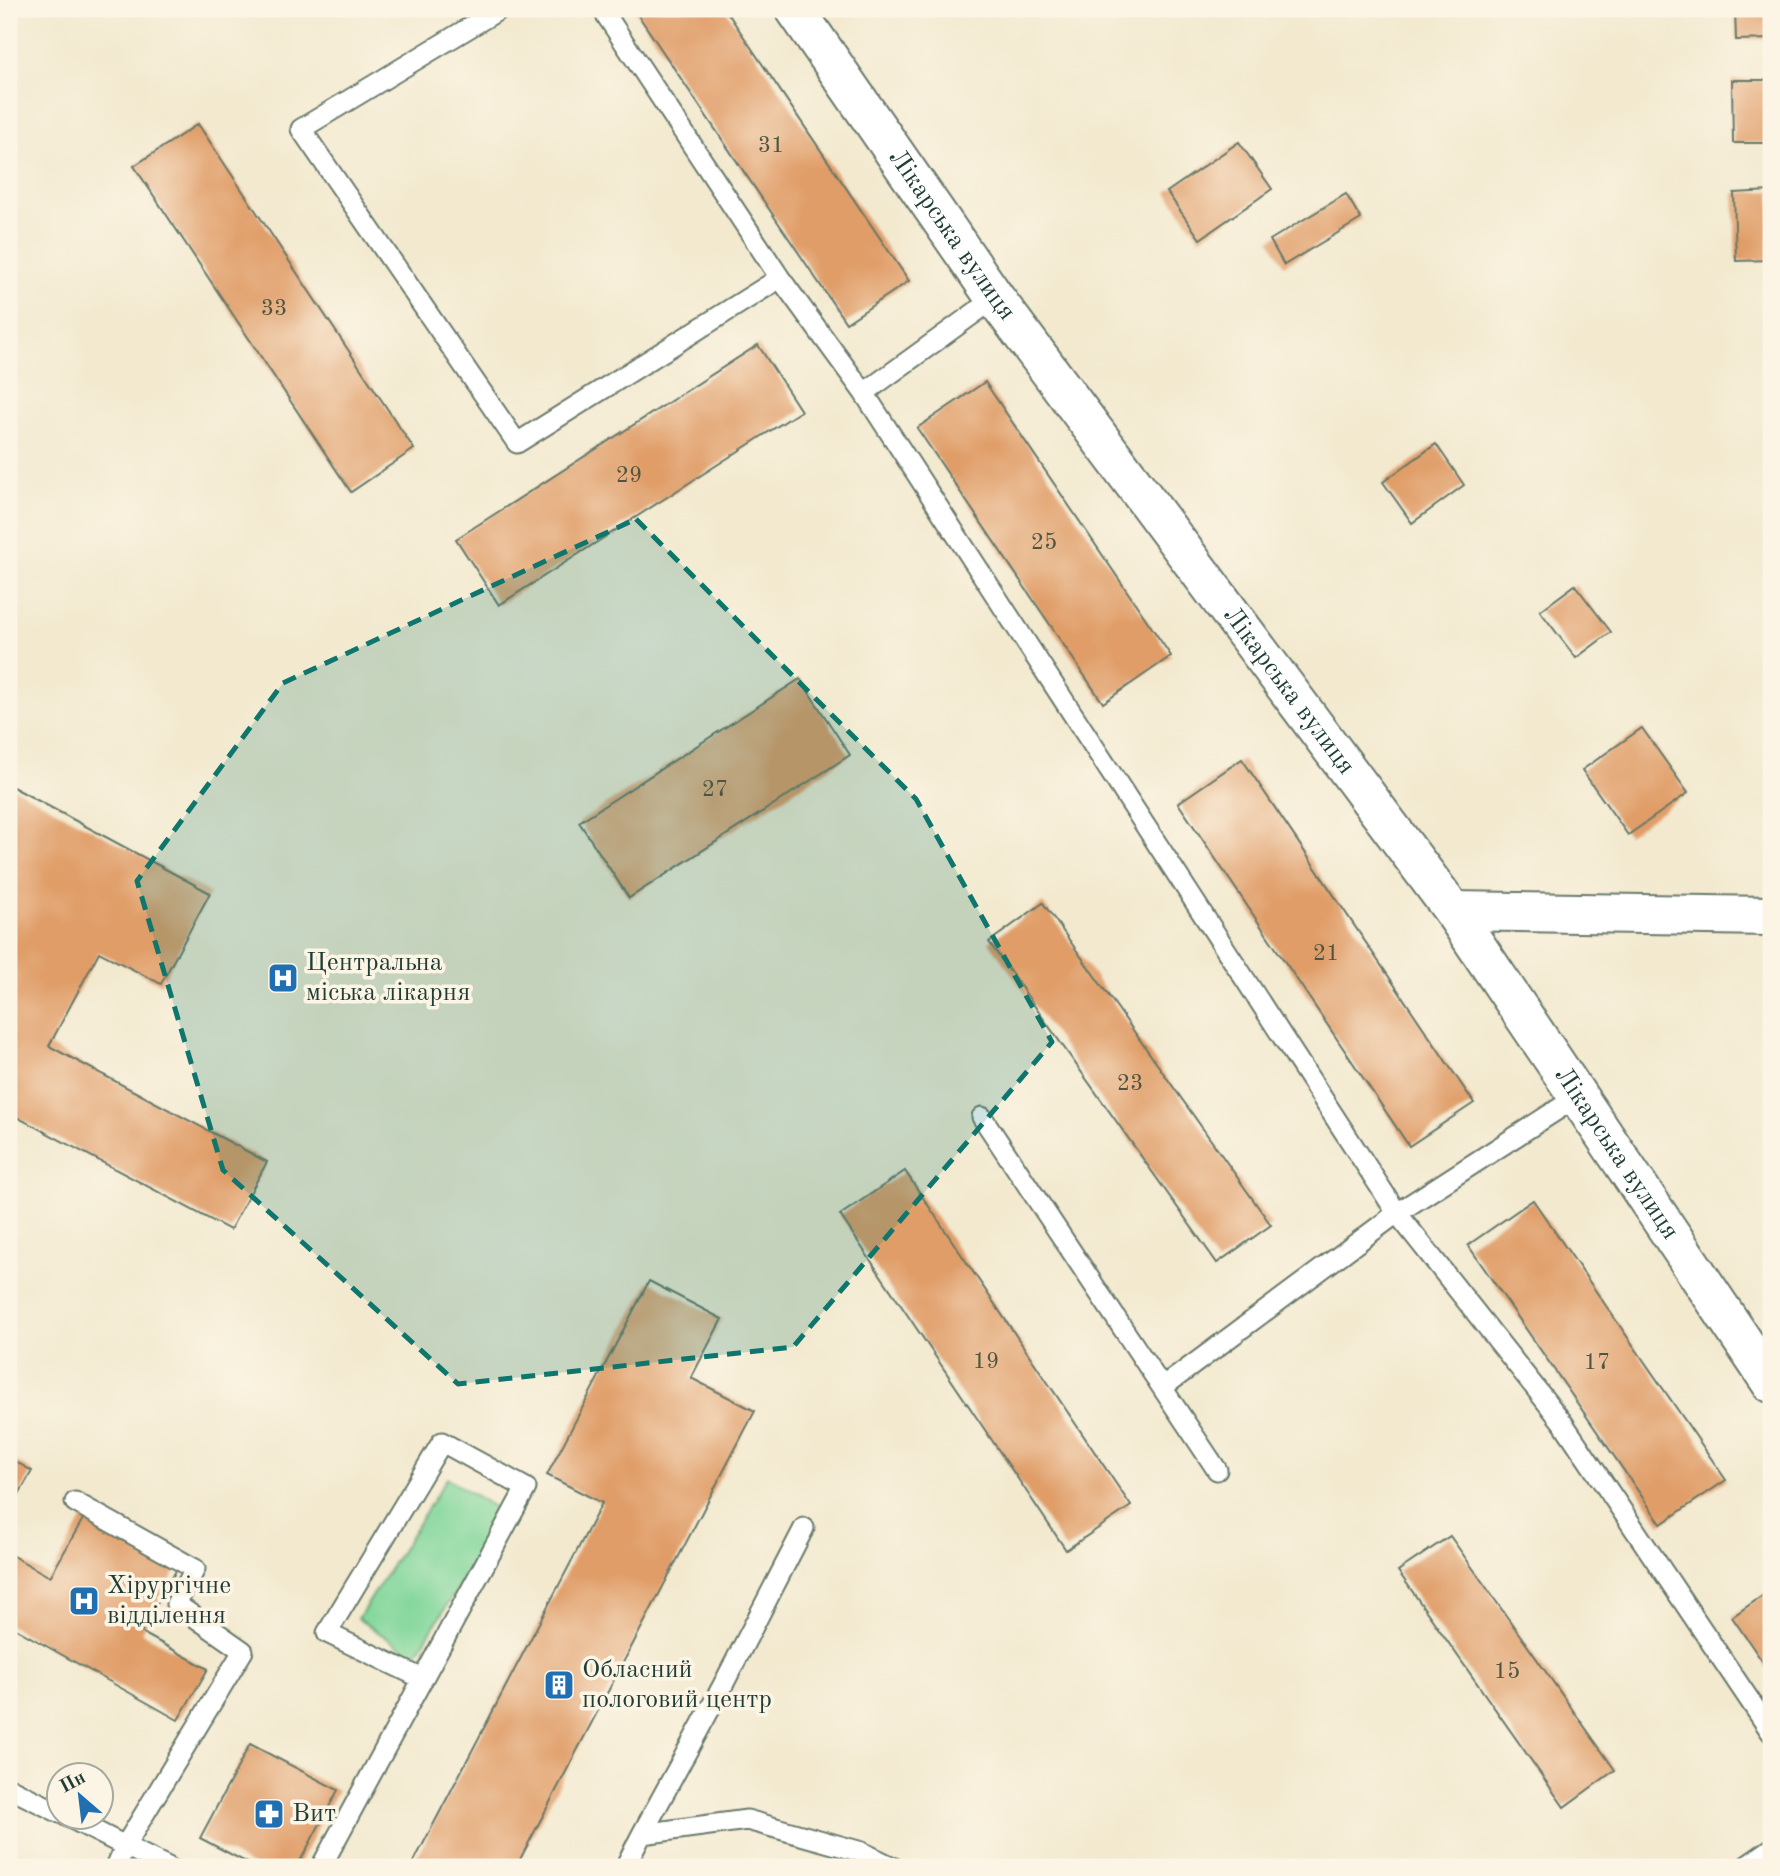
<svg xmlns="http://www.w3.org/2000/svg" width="1780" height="1876" viewBox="0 0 1780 1876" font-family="'Old Standard TT',serif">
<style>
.green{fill:#7fd69a;stroke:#4f8a67;stroke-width:2}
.building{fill:#e09d68}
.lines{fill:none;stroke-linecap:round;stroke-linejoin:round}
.lane-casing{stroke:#69796a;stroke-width:23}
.street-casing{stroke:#69796a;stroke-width:42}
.lane{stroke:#fff;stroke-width:19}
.street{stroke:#fff;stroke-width:38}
.marked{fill:#0f766e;fill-opacity:0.2;stroke:#0f766e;stroke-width:5;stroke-dasharray:14 9;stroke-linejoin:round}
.labels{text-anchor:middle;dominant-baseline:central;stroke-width:7;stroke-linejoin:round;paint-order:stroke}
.number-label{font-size:23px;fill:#4f5541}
.street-label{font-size:26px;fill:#1f3d34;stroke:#fcf5e5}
.poi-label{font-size:26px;fill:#1f3d34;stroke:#fcf5e5;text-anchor:start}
</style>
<rect width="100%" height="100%" fill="#fcf5e5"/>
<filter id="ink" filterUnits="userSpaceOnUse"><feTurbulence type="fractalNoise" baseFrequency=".0143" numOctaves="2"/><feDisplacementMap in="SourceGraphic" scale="14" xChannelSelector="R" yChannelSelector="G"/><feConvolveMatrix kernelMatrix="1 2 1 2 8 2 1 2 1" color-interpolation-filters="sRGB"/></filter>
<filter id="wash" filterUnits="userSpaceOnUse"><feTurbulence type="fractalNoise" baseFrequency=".00686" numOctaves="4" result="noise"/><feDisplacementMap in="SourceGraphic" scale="28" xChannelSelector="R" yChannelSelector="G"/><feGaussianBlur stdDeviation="1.57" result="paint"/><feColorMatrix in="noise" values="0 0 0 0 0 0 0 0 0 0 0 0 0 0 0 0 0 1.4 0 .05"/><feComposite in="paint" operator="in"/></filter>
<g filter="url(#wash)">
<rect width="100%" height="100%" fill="#f2e9cf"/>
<path class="green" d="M447,1478L505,1514L415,1656L358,1619Z"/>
<g id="blocks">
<path class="building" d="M634,9H725L909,281L846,323Z
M1735,9H1771V39L1736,40Z
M1732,80H1771V143H1733Z
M198,124L414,449L351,492L134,166Z
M1239,142L1272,189L1200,239L1167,192Z
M1771,191V260L1736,261L1734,193Z
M1346,194L1361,219L1284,265L1270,240Z
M758,345L801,411L499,605L456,539Z
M985,382L1171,656L1103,703L917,428Z
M1436,444L1464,485L1412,523L1383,482Z
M1575,585L1611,632L1576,658L1540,611Z
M800,679L850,755L629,898L579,822Z
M1642,728L1688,793L1628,835L1582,770Z
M1242,759L1474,1103L1409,1146L1178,803Z
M9,785L210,893L161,984L99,952L49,1046L267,1162L230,1230L9,1113V972L10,969L9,968Z
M1043,903L1271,1225L1217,1263L989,942Z
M905,1171L1131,1506L1066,1550L840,1215Z
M1533,1200L1726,1480L1661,1524L1468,1245Z
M649,1281L722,1319L691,1378L755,1411L516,1867H411L602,1503L547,1475Z
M9,1458L32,1471L9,1512Z
M84,1517L177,1569L141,1632L208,1669L178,1720L9,1625V1554L50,1577Z
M1450,1536L1615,1770L1564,1807L1398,1571Z
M1771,1590V1674L1732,1617Z
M250,1744L338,1790L297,1867H255L200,1838Z"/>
</g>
</g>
<g filter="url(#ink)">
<use href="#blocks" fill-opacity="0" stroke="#69796a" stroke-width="2"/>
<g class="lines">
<g class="lane-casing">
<path id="lane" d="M500,9L301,129L517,443L780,278
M602,9L780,278L864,393L995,298
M864,393L1397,1213L1563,1423L1771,1732
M982,1117L1217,1470
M1163,1387L1397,1213L1577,1097
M75,1502L195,1569L176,1604L243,1651L125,1846L168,1867
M9,1788L60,1813
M66,1816L125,1846L116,1867
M642,1834L723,1685L804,1528
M321,1867L526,1488L442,1442L327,1633L423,1679
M625,1867L642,1834L747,1820L862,1852L893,1867
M1745,1867L1771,1849"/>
</g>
<g class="street-casing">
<g id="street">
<path id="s1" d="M795,9L995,298L1453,911L1771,1383"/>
<path d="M1453,911L1771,916"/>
</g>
</g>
<use href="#lane" class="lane"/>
<use href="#street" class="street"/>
</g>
</g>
<path class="marked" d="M636,519L916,799L1052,1042L793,1347L458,1384L223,1170L137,881L283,683Z"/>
<defs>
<g id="hospital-square" transform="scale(1.575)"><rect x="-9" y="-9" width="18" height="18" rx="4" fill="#1f6fb2" stroke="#fcf5e5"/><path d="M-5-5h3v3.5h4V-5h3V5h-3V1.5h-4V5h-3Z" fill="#fff"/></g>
<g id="building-square" transform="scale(1.575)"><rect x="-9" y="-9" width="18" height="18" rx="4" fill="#1f6fb2" stroke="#fcf5e5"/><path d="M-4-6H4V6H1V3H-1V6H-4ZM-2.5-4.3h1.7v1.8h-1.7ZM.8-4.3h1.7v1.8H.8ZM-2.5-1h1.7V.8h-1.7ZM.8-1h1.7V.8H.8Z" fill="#fff"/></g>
<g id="pharmacy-square" transform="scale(1.575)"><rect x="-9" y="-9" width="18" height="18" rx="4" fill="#1f6fb2" stroke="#fcf5e5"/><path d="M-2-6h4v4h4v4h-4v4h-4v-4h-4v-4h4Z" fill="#fff"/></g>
</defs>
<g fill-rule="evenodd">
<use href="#hospital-square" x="283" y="978"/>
<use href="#hospital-square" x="84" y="1601"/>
<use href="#building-square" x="559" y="1685"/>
<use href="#pharmacy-square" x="269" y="1814"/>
</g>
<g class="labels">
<g class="number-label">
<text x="771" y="145">31</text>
<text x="274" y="308">33</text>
<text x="629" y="475">29</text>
<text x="1044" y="542">25</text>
<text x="715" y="789">27</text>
<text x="1326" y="953">21</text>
<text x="1130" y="1083">23</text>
<text x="986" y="1361">19</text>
<text x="1597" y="1362">17</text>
<text x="1507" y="1671">15</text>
</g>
<g class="street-label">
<text stroke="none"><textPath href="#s1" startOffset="275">Лікарська вулиця</textPath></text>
<text stroke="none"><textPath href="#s1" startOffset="842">Лікарська вулиця</textPath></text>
<text stroke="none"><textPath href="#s1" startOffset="1409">Лікарська вулиця</textPath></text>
</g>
<g class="poi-label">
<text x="306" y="963">Центральна<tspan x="306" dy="30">міська лікарня</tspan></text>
<text x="107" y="1586">Хірургічне<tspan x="107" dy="30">відділення</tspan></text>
<text x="582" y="1670">Обласний<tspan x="582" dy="30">пологовий центр</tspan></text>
<text x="292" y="1814">Вит</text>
</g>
</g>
<rect width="1780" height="1876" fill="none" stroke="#fcf5e5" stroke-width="35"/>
<g transform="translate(80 1796) rotate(332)"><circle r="33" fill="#fcf5e5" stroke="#a4ab9e" stroke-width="2"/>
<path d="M0-5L12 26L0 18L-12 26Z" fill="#1f6fb2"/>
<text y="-10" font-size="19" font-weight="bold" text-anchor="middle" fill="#1f3d34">Пн</text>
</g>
</svg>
